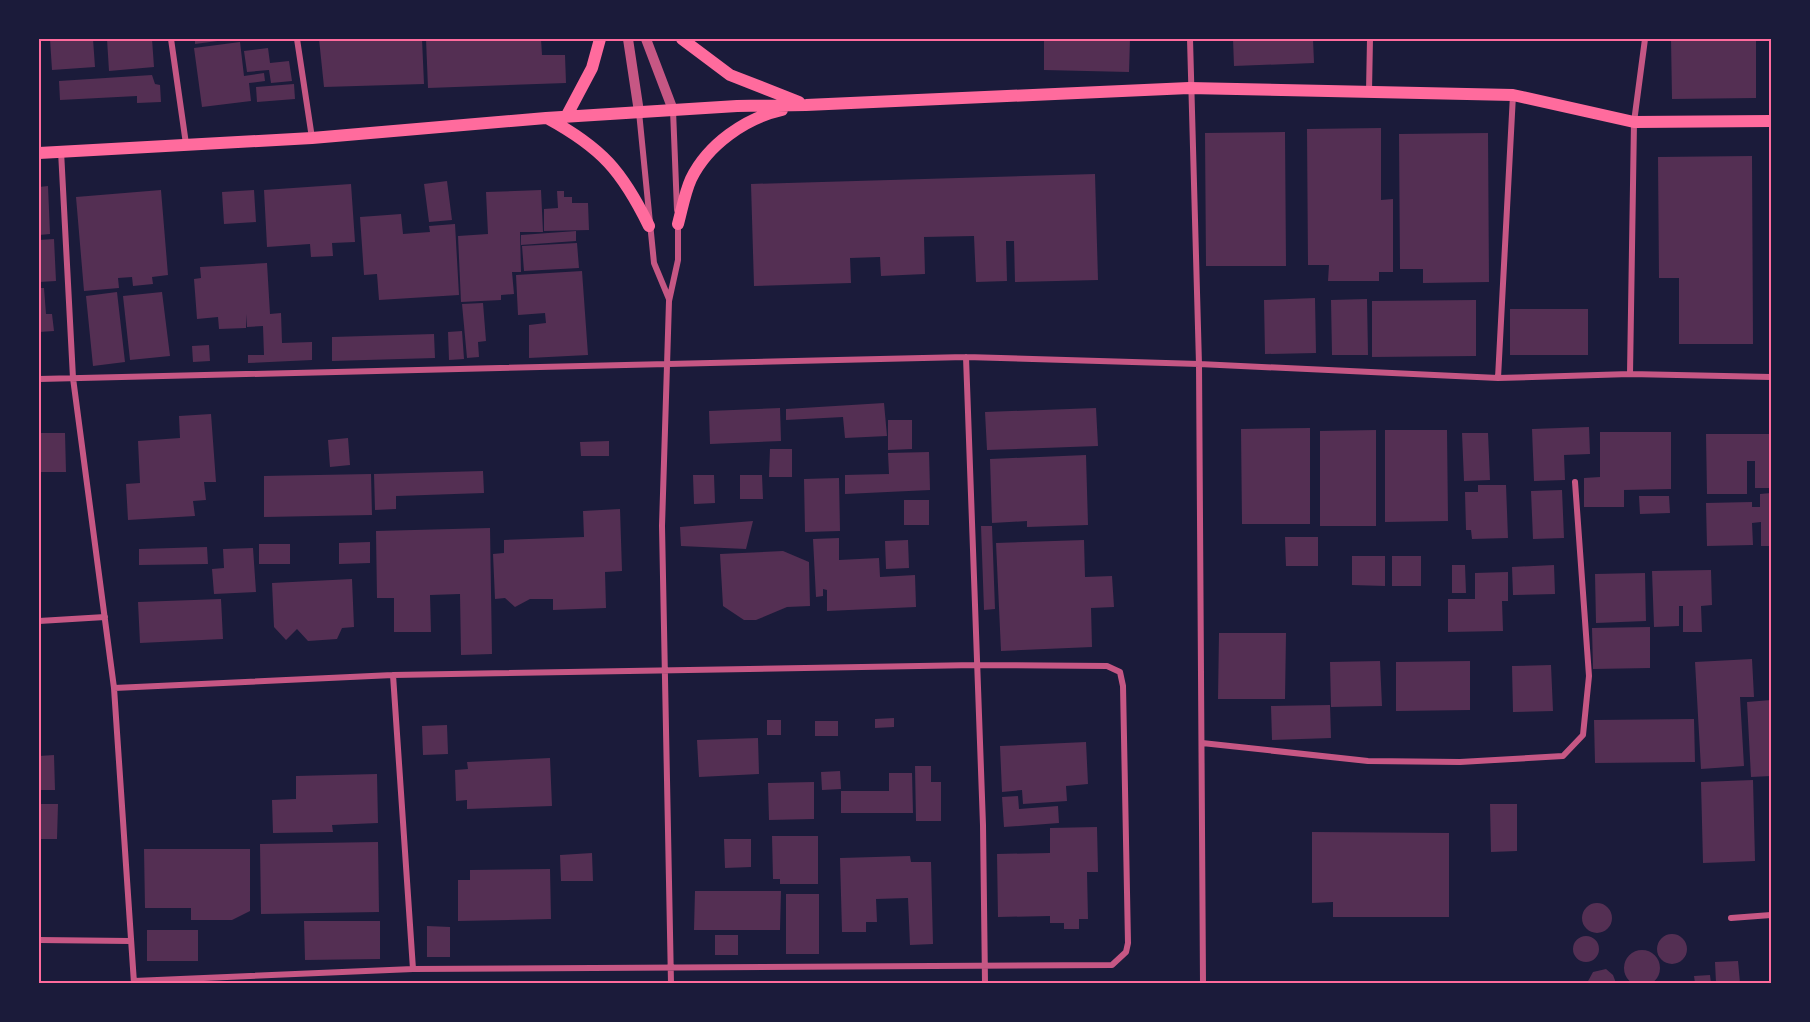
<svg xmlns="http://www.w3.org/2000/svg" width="1810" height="1022" viewBox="0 0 1810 1022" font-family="Literata,serif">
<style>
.building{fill:#542f53}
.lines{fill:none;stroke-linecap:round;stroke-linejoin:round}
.minor{stroke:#c65784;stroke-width:6}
.tertiary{stroke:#c65784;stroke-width:10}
.secondary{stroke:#ff6b9d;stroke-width:12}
.neatline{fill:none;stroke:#ff6b9d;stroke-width:2}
</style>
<rect width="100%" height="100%" fill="#1b1b3a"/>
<path class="building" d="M50,39H93L95,67L52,70Z
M107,39H152L154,67L109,71Z
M195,39H225V40L195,44Z
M319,39H422L424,84L324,87Z
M426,39H541L542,55H565L566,83L428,88Z
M1044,39H1130L1129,72L1044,70Z
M1233,39H1313L1314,63L1234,66Z
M1671,39H1756V98L1672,99Z
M240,42L244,76L264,73L265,81L249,83L251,101L202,107L194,48Z
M268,48L270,63L289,61L292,81L271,83L269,70L247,72L244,51Z
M152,75L155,84L160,85L161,102L137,103V96L60,100L59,81Z
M294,84L295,99L257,102L256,87Z
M1381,128V200L1393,199V272H1379V281H1328L1329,265H1308L1307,129Z
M1285,132L1286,266H1206L1205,133Z
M1488,133L1489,282L1423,283V269H1400L1399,134Z
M1752,156L1753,344H1679V278H1659L1658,157Z
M1095,174L1098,280L1015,282L1014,241H1006L1007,281L976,282L974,236L924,237L925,274L881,276L880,257L850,258L851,283L754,286L751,184Z
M447,181L452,220L429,222L424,184Z
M351,184L355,242L332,243L333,256L311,257L310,244L267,247L264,190Z
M48,186L50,234L39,235V187Z
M161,190L168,275L152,277L153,284L133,286L132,277L118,278L119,288L84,291L76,197Z
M254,190L256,222L224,224L222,192Z
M541,190L543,232H520L521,272H512L514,294L501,295V300L461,302L458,236L488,234L486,192Z
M557,191H564V197H572V203H588L589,230L544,231V209L558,208Z
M401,214L403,234L430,232L429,226L455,224L459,295L379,300L377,274L364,275L360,217Z
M576,231V241L521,245V235Z
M54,239L56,281L39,282V240Z
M577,243L579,268L524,271L522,246Z
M267,263L270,314L281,313L282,343L312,342V360L248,363V355H264L263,326L247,327L246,314V328L219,329L218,317L197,319L194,279L201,278L200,267Z
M582,271L588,355L529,358V325L546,323L545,313L518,315L516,275Z
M39,288H44L46,314H52L54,331L39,332Z
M117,292L125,362L93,366L86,296Z
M162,292L170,356L130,360L123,296Z
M1315,298L1316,353L1265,354L1264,300Z
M1367,299L1368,355H1332L1331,300Z
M1476,300V356L1372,357V301Z
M483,303L486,341L478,342L479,357L467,358L462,304Z
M1510,309H1588V355H1510Z
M462,331L464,359L449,360L448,332Z
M434,334L435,358L332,361V337Z
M209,345L210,361L193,362L192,346Z
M884,403L887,436L845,438L843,417L786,420V409Z
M780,408L781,441L710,444L709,411Z
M1096,408L1098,446L987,450L985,412Z
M211,414L216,482H204L206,500L193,501L195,516L128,520L126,484L140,483L138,441L180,438L179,416Z
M888,420H912V449L888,450Z
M1589,427L1590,454L1564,455L1565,480L1534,481L1532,429Z
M1310,428V524H1242L1241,429Z
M1376,430V526H1320V431Z
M1385,430H1447L1448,521L1385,522Z
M1600,432H1671V489L1624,490V507H1584V478L1600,477Z
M39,433H65L66,472H39Z
M1462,433H1488L1490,480L1464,481Z
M1706,434H1771V488H1755V461H1747V494H1707Z
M348,438L350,465L330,467L328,440Z
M609,441V456H581L580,442Z
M770,449H792V477H769Z
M929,452L930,490L845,494V475L889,474L888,453Z
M1086,455L1088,525L1027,527V521L992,523L990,459Z
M483,471L484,493L396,496V509L375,510L374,474Z
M371,474L372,515L264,517V476Z
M693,475H714L715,503L694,504Z
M740,475H762L763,499H740Z
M839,478L840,531L805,532L804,479Z
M1478,485H1506L1508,538L1472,539L1471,530H1466L1465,492H1478Z
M1562,490L1564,538L1533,539L1531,491Z
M1771,493V546H1761V522L1752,523L1753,545L1707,546L1706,503L1752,502V507H1760V494Z
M1639,496H1669L1670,513L1640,514Z
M904,500H929V525H904Z
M620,509L622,571L605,572L606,608L553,610V599H530L515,607L505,598L495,599L493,554L504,553V540L584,537L583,511Z
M753,521L746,549L681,546L680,527Z
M981,526H992L995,609L984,610Z
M490,528L492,654L461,655L460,594L430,595L431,632H394V598H377L376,531Z
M1285,537H1318V566H1286Z
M839,538V560L879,558L880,577L915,575L916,607L827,611V590L823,589V596L816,597L813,539Z
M908,540L909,568L886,569L885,541Z
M1084,540L1085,577L1112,576L1114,607L1091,608L1092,647L1001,651L996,543Z
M370,542V563L339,564V543Z
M259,544H290V564H259Z
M207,547L208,564L139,565V549Z
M253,548L256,592L214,594L212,569L224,568L223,549Z
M783,551L809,562L810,606L787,607L756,620H744L723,606L720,554Z
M1352,556H1385V586L1352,585Z
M1392,556H1421V586H1392Z
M1452,565H1465L1466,593H1452Z
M1554,565L1555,594L1513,595L1512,567Z
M1711,570L1712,605L1701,606L1702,632H1683V606H1679V626L1654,627L1652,571Z
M1508,572V601H1502L1503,631L1448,632V599H1475V573Z
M1645,573L1646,621L1596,623L1595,574Z
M352,579L354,627L342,628L337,639L308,641L297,629L286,640L274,627L272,583Z
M221,599L223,639L140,643L138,602Z
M1650,627V668L1593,669L1592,628Z
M1219,633H1286L1285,699H1218Z
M1752,659L1754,697H1740L1744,766L1701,769L1695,662Z
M1380,661L1382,706L1331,707L1330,662Z
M1470,661V710L1396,711V662Z
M1551,665L1553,711L1513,712L1512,666Z
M1771,700V776L1751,777L1747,702Z
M1330,705L1331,738L1272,740L1271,706Z
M894,718V727L875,728V719Z
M1694,719L1695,762L1595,763L1594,720Z
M767,720H781V735H767Z
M815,721H838V736H815Z
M447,725L448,754L423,755L422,726Z
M758,738L759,774L699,777L697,740Z
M1086,742L1088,784L1066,786L1067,801L1023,804L1022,790L1002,792L1000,746Z
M54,755L55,790H39V756Z
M550,758L552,806L467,809V800L456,801L455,770L468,769L467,762Z
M915,766H931V782H941V821H916Z
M840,771L841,789L822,790L821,772Z
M889,773H912L913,813H841V791H889Z
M377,774L378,823L332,825L333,832L273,833L272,800L296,799V776Z
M1753,780L1755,861L1703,863L1701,782Z
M814,782V819L769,820L768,783Z
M1018,796L1019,809L1058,806L1059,823L1004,827L1002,797Z
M39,804H58L57,839H39Z
M1490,804H1517V851L1491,852Z
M1097,827L1098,872H1087L1088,919H1079V929H1064V923H1050V916L998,917L997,854L1050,853V828Z
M1312,832L1449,833V917H1333V902L1312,903Z
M772,836H818V884H780V879H773Z
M724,839H751V867L725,868Z
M378,842L379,912L261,914L260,844Z
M144,849H250V911L232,920H191V908H145Z
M592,853L593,881H561L560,855Z
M910,856L911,862H931L933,944L910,945L908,898L876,899L877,922H866V932H842L840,858Z
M550,869L551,919L458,921V880H470V870Z
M695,891H781L780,930H694Z
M786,894H819V954H786Z
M1582 918a15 15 0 1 1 30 0a15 15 0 1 1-30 0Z
M304,921H380V959L305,960Z
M427,926L450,927V957H427Z
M147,930H198V961H147Z
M1657 949a15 15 0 1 1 30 0a15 15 0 1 1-30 0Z
M715,935H738V955H715Z
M1573 949a13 13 0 1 1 26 0a13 13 0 1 1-26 0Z
M1624 968a18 18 0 1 1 36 0a18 18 0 1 1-36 0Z
M1738,961L1740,983H1716L1715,962Z
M1606,969L1613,975L1616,983H1587L1593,972Z
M1710,975L1711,983H1695L1694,976Z"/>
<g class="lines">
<path class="minor" d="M171,39L186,144
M297,39L312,138
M1190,39L1199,364L1203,983
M1369,91L1370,39
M673,110L677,210
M639,112L654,263L669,299
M61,151L73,378L114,688L134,983
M966,357L983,825L985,983
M1630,374L1634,122L1645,39
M1498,378L1513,95
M39,379L966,357L1199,364L1498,378L1630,374L1771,377
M39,621L105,617
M393,675L413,969
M114,688L393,675L976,665L1107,666L1120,672L1123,686L1128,943L1126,952L1112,965L413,969L134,981
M1202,743L1368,761L1460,762L1563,756L1583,735L1589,676L1575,482
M1731,918L1771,915
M39,940L130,941
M671,983L662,526L669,301L678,260V223"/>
<path class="tertiary" d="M628,39L639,112
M646,39L673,110"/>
<path class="secondary" d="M682,39L730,75L799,102
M566,117L592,68L600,39
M547,118C602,148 622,171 649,226
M39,153L312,138L546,118L737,106L806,105L1189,88L1513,95L1634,122L1771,121
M678,224C682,209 685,192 691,179C708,144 746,118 782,110"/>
</g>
<rect width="1810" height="1022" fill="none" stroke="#1b1b3a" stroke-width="81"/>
<rect x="40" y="40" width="1730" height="942" class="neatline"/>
</svg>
